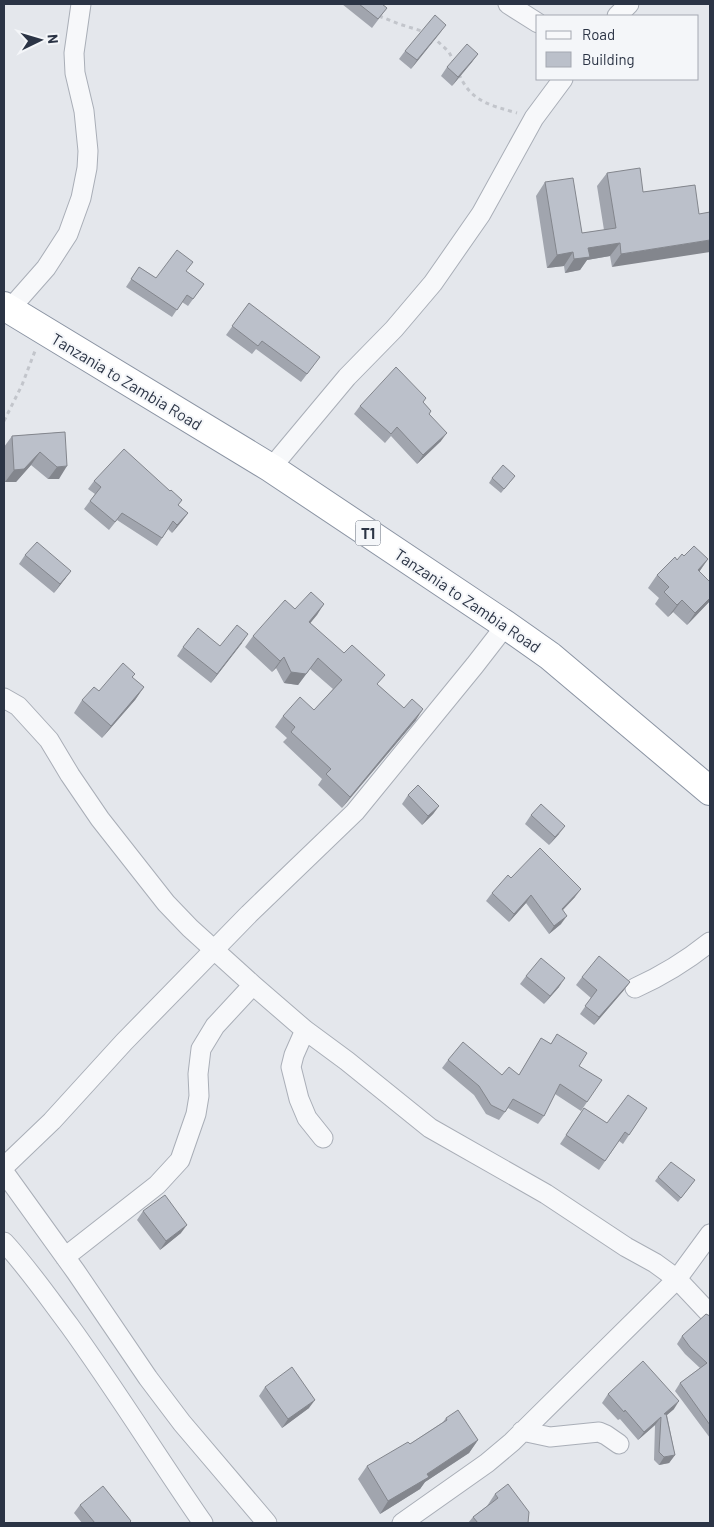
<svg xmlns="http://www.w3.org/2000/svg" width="714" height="1527" viewBox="0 0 714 1527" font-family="Barlow,sans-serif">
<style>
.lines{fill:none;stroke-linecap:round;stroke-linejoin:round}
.minor-casing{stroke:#a9aeb7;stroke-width:21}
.highway-casing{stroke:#8b94a3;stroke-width:30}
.path{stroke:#c2c5cb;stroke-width:3;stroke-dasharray:4 4;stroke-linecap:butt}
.minor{stroke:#f7f8fa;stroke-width:19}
.highway{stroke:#fff;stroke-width:28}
.wall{fill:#a1a5ae}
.shaded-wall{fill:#83868d}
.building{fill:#bbc0ca;stroke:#83868d}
.labels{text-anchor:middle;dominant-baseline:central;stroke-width:4;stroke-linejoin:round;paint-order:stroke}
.shield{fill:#f4f6f9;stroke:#676e7b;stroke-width:1}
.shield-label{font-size:15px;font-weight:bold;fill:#2b3445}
.street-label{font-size:16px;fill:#2b3445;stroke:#f4f6f9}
</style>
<rect width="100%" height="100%" fill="#e4e7ec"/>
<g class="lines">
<g class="minor-casing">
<path id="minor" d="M508,4L538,23
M617,16L629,4
M9,310L46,268L68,234L81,198L87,168L88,151L84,111L75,73L74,53L81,4
M271,468L347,377L394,329L433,283L481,214L534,118L563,79
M4,698L18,706L49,740L70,775L100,819L166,903L190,928L253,985L305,1030L347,1061L430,1128L546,1194L626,1247L655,1263L677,1279L710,1314
M635,988C664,975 685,962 710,942
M305,1030L294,1055L291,1067L299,1099L307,1118L323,1138
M4,1167L52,1121L124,1042L249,914L355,812L475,665L506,625
M4,1172L76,1272L148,1378L182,1423L267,1523
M4,1242C28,1268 48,1297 69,1325C116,1390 158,1458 203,1523
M65,1257L157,1185L180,1160L196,1114L199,1096L198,1074L201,1049L215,1026L253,985
M522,1431L550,1437L599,1432L606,1435L619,1444
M402,1523L487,1463L512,1442L677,1279L710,1234"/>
</g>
<g class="highway-casing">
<path id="highway" d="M4,306L271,468L506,625L550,656L710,791"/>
</g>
<path class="path" d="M379,16L399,24L425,32
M432,36L449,52L455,64
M459,74C471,102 490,105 517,113
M4,421L22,385L35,351"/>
<use href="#minor" class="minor"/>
<use href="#highway" class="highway"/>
</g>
<path class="wall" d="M342,4H382L387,8L372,28Z
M440,33L411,69L399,59L405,51Z
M478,54L472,62L452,86L441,76L447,67Z
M607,173L643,192L695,185L612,267L610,256L587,260L580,270L565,273L564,266L547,268L536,196L545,182L582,233L604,230L597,186Z
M139,267L156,278L186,271L204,284L188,306L182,302L172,317L126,287Z
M249,303L314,365L301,382L256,349L252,354L226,335Z
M423,402L431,411L429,414L441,441L417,464L391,436L385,443L354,414L360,406Z
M65,432L59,479H48L31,465L16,482H5L4,447L12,436Z
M515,476L501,493L489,483L492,478Z
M94,481L170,491L182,500L178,505L188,513L182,521L172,533L168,529L157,546L117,520L109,530L84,509L95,494L88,489Z
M25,555L71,571L54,593L19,564Z
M684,556L708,559L699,572L709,602L687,625L673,612L668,617L655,604L659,598L648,588L657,575L677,560Z
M324,604L310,623L416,720L342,808L318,785L322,779L283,742L287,738L275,727L283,716L314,710L333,689L310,669L298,685L284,683L276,668L272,672L245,647L253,636L295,609Z
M242,643L211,683L177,656L183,647L220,646Z
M135,674L132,678L144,687L135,700L102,738L74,713L82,700L99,691Z
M408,795L439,806L433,814L422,825L402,804Z
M531,815L559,834L549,845L525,824Z
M511,878L575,897L563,910L561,924L549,934L526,903L509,922L486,901L492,893Z
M526,976L559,987L544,1004L520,984Z
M582,977L630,982L624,990L594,1025L580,1014L591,998L576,985Z
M557,1034L579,1066L587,1102L581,1111L555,1094L544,1116L538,1124L508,1108L499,1120L486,1114L474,1095L442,1068L448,1060L502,1075H519L541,1038L551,1044Z
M584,1108L607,1123L647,1108L623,1144L619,1141L599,1170L560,1144Z
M658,1177L695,1180L678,1202L655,1181Z
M143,1211L181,1233L160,1250L137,1220Z
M710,1316V1438L675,1391L680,1383L700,1368L685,1354L677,1344L682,1336Z
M265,1387L309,1408L282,1428L259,1396Z
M608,1394L674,1409L667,1415L675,1455L669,1463L659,1465L654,1460L655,1425L638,1440L620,1419L618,1420L602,1403Z
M446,1418L478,1440L469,1453L425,1482L420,1489L380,1514L358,1479L367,1466L410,1444L443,1422Z
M495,1494L528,1523H468L473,1517L487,1506Z
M80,1505L130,1523H82L74,1513Z"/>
<path class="shaded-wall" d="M446,25L440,33L411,69L417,60Z
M478,54L472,62L452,86L458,77Z
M710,240V252L612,267L621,254Z
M620,243L610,256L587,260L580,270L565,273L574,259L588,248Z
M573,252L564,266L547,268L557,255Z
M447,433L441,441L417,464L423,455Z
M40,452L31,465L16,482H5L14,470Z
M67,466L59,479H48L57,467Z
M188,513L182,521L172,533L177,525Z
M708,559L699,572L698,570Z
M71,571L65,579L54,593L60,584Z
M710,598V601L709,602L687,625L695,613Z
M682,600L673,612L668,617L677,605Z
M324,604L317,615L302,633L309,622Z
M248,634L242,643L211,683L217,674Z
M284,657L276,668L272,672L280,661Z
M318,658L298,685L284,683L291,672Z
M144,687L135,700L102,738L111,726Z
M423,709L416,720L342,808L350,797Z
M439,806L433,814L422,825L428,816Z
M565,826L559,834L549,845L555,837Z
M581,889L575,897L556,917L562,909Z
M531,895L526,903L509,922L514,914Z
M567,916L561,924L549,934L554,926Z
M565,978L559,987L544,1004L550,996Z
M630,982L624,990L594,1025L599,1017Z
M187,1225L181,1233L160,1250L166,1241Z
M315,1400L309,1408L282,1428L288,1419Z
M679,1401L674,1409L661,1420L664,1414Z
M661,1417L655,1425L638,1440L644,1432Z
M478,1440L469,1453L425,1482L420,1489L380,1514L388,1501L427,1474Z
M675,1455L669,1463L659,1465L664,1457Z"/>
<path class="building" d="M359,4H382L387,8L378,19Z
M435,15L446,25L417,60L405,51Z
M467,44L478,54L458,77L447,67Z
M640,168L643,192L695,185L699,214L710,212V240L621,254L620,243L588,248L590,257L574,259L573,252L557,255L545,182L573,178L582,233L616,228L607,173Z
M177,250L193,262L186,271L204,284L193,299L187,295L177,310L131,279L139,267L156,278Z
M249,303L320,357L307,374L262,341L258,346L232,326Z
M396,367L426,398L423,402L431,411L429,414L447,433L423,455L397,427L391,434L360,406Z
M65,432L67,466L57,467L40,452L24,469L14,470L12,436Z
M124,449L170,491L171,490L182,500L178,505L188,513L177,525L173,521L162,538L122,513L115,522L90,501L101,487L94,481Z
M503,465L515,476L504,489L492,478Z
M37,542L71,571L60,584L25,555Z
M694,546L708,559L698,570L710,582V598L695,613L682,600L677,605L664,592L669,587L657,575L675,557L677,560L682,554L684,556Z
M311,592L324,604L309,622L344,653L352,645L385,675L377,684L404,708L412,699L423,709L350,797L326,774L331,769L291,732L295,727L283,716L300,697L314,710L342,680L318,658L306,674L291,672L284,657L280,661L253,636L285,600L295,609Z
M237,625L248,634L217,674L183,647L198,628L220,646Z
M123,663L135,674L132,677L144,687L111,726L82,700L94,687L99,691Z
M418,785L439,806L428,816L408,795Z
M541,804L565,826L555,837L531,815Z
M540,848L581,889L562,909L567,916L554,926L531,895L514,914L492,893L508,875L511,878Z
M599,956L630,982L599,1017L585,1006L597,990L582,977Z
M541,958L565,978L550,996L526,976Z
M557,1034L587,1053L579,1066L602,1080L587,1102L560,1084L544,1116L513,1099L505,1112L491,1105L479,1086L448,1060L463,1042L502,1075L509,1067L519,1075L541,1038L551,1044Z
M628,1095L647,1108L629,1135L625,1132L605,1161L566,1135L584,1108L607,1123Z
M671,1162L695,1180L681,1198L658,1177Z
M165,1195L187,1225L166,1241L143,1211Z
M706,1314L710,1316V1425L680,1383L707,1363L690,1347L682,1336Z
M643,1361L679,1401L664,1414H666L675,1455L664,1457L659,1452L661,1417L644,1432L625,1410L624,1412L608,1394Z
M292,1367L315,1400L288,1419L265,1387Z
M458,1410L478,1440L427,1474L429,1477L388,1501L367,1466L408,1442L410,1444L447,1420L446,1418Z
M508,1484L529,1512L528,1523H478L473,1517L498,1498L495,1494Z
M103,1486L131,1521L129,1523H95L80,1505Z"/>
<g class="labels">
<rect class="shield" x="355.5" y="520.5" width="25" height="25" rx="4"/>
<g class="shield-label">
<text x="368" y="533">T1</text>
</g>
<g class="street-label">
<text transform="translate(127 381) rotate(31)">Tanzania to Zambia Road</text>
<text transform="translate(468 600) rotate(34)">Tanzania to Zambia Road</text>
</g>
</g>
<rect width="714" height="1527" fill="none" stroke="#2b3445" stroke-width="10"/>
<rect x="536" y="15" width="162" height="65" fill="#f4f6f9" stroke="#a4a8b1"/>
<rect x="546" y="31" width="25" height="8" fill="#f7f8fa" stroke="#a4a8b1"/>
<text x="582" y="40" font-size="15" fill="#2b3445">Road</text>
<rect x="546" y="52" width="25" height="15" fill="#bbc0ca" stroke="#a4a8b1"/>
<text x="582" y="65" font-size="15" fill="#2b3445">Building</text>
<g transform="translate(40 40) rotate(85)" stroke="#f4f6f9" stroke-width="4" paint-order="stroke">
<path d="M0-4L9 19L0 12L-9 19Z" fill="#2b3445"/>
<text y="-8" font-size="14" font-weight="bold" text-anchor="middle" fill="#2b3445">N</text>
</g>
</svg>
